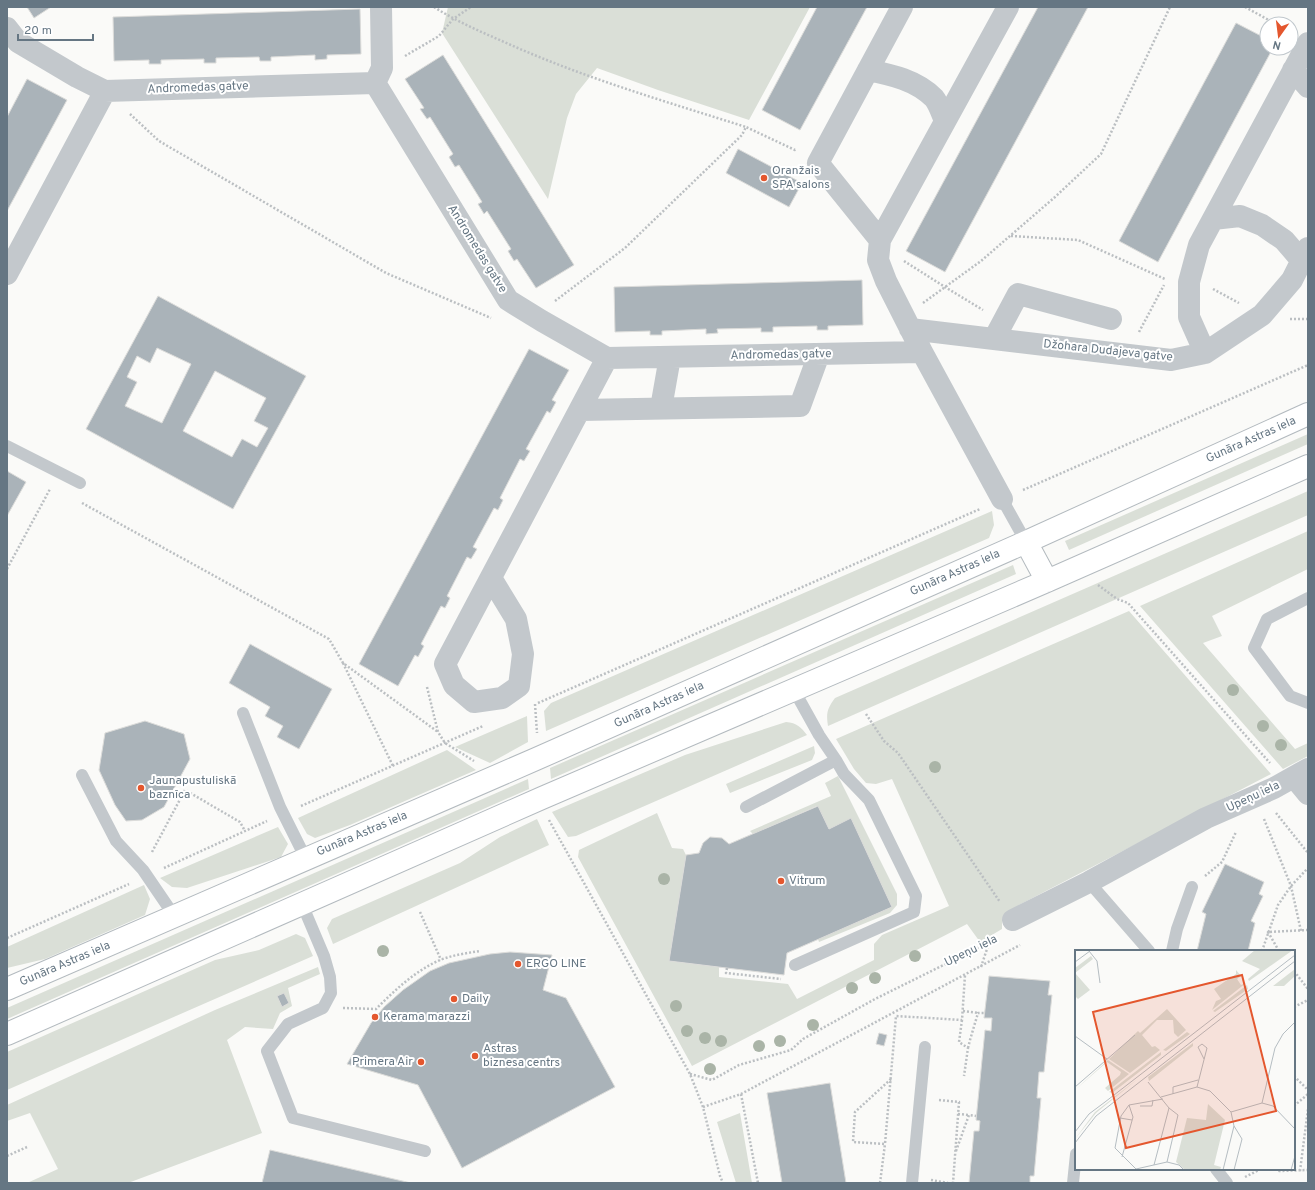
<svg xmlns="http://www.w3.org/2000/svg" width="1315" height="1190" viewBox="0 0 1315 1190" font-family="Overpass,sans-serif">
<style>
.green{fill:#dadfd7}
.building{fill:#aab3b9;stroke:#dcdcda;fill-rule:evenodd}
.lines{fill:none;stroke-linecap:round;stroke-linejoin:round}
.secondary-casing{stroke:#b3babf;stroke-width:24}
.path{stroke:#bbbfc2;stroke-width:2.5;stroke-dasharray:2 2;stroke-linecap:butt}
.lane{stroke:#c3c8cc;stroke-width:12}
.street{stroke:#c3c8cc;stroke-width:22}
.secondary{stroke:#fff;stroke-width:22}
.tree{fill:#aab4a7}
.poi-dot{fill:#e4572e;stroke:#fff;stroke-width:1.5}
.labels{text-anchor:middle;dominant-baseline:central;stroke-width:4;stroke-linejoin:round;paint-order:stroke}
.street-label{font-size:12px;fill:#657683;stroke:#fff}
.poi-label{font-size:12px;fill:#657683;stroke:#fff;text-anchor:start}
.inset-road{fill:none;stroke:#b5bdc2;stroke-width:1}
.view{fill:#e4572e;fill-opacity:0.15;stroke:#e4572e;stroke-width:2}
.inset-edge{fill:none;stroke:#657683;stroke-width:2}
</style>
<rect width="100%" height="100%" fill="#fafaf8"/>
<path class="green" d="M448,7H810L749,120L658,90L597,68L576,94L567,118L548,199L442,33Z
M1308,434V444L1069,550L1065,541Z
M1308,491V515L828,726C826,713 827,709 835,698Z
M992,511L994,525L989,538L546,731L544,711L551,703Z
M1308,531V569L1212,616L1222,636L1203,643L1295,749L1308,743V756L1283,769L1140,606Z
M1013,565L1016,574L551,779L550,768Z
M1129,611L1271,774L1019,905L1002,919V929L980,942L967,924L692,1066L578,857L579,850L657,813L672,848L683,849L686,855L669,961L719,967V977L788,984L797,999L874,960V944L882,935L949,906L892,779L876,784L866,783L854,769L836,739Z
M527,716L528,742L490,763L455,747Z
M786,722C797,723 801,727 807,735L576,836L568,837L552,812L685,755Z
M814,746L815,753L812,760L730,793L726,784Z
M447,750L476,770L350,825L315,838L307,834L298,818Z
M838,776L897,894V905L890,913L819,942L818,939L892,907L851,819L829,829L817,806L753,834L750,831L831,796L825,783Z
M528,779L529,789L7,1019V1008Z
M537,819L549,845L333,944L327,928L332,919L460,863L500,837Z
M278,827L288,844L281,857L187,888L172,887L160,878Z
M144,885L150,899L145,915L45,959L7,968V947Z
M296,934L305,938L313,956L7,1090V1052L215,960L259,950Z
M318,967L320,974L288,988L292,1006L280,1013L273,1029L245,1027L227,1040L262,1133L128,1183H27L58,1169L30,1113L7,1121V1105L215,1010Z
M740,1113L752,1183H736L717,1122Z"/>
<path class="building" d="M27,7H51L34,18Z
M817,7H867L800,130L762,110Z
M1038,7H1088L945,272L906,251Z
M360,9L361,54L327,55V59L315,60V55L271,57V61H260L259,57L216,58V63H204V59L161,60V64H149V60L114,61L113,17Z
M1236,23L1267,39V48H1273L1158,262L1119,241Z
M443,55L574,265L536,288L517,259L514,261L508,251L511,249L487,211L484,214L478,204L482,202L459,165L455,167L449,157L453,154L430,117L427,119L420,109L424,108L405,79Z
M27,79L67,100L7,211V117Z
M738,149L802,183L789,207L726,173Z
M862,280L863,325L828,326V330H817V326L773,327V332H761V328L717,329L718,333L706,334V329L662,331V335H650V331L615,332L614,287Z
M158,296L306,376L233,509L86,429ZM157,348L191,364L162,423L125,406L137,382L127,377L137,356L150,363ZM215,371L266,398L254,421L268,428L257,447L242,439L232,457L183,431Z
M529,349L569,370L552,400L556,402L550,413L547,411L526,449L530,451L524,461L520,459L500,498L503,500L498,510L494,508L473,547L477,549L471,559L467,557L447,596L450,598L445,608L441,606L421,644L424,646L418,657L415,655L398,686L359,664Z
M7,471L26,482L7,516Z
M250,644L332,689L299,749L277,737L283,726L265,716L270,707L229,683Z
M145,721L184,734L190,759L164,807L142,820L126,821L115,805L99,770L105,733Z
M818,806L829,829L851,818L892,907L787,953L784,975L669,961L686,855L699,853L703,843L710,837L722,838L729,844Z
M1225,864L1264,882L1259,894L1263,896L1251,921L1255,923L1248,951H1197L1206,914L1202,912Z
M510,952L552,955L543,990L566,998L615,1087L462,1168L418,1085L347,1064L371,1023L384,1007L403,990L430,971L449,963L490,954Z
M989,976L1050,981L1048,995H1052L1044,1072H1039L1037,1098H1041L1034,1176H1030V1183H969L974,1131H979L980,1121L976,1120L985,1030L991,1031L992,1018H984Z
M284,993L289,1003L282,1007L277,996Z
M879,1033L887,1035L884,1046L876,1044Z
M830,1083L846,1183H782L767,1093Z
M270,1150L411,1183H412H262Z"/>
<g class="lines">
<g class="secondary-casing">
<path id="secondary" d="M1026,542L1047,581
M7,989L536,759L1026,542L1308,414
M7,1034L542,798L1047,581L1308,466"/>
</g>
<path class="path" d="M434,7C456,21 479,31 502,41C581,77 664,101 746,127
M1245,7L1276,24
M405,56L439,36L453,19L471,7
M130,114L159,141L386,273L491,318
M1011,236L1078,240L1165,279
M904,261L945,287L983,310
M1213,289L1239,303
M555,301L625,248L742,135L746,127L795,150L797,149
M923,303L981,261L1055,197L1101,154L1170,7
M1290,319H1308
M1139,332L1164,285
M1023,490L1308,365
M82,503L329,639L343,663L438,732
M7,569L50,489
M1098,585L1117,599L1128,603L1270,763
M343,663L393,766
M427,687L438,732L445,743L474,761
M538,703L980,509
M535,704L537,733
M866,714L884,741L898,753L1000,902
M301,806L483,726
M1276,813L1308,853
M1264,819L1291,886L1301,931
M549,820L690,1074L703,1107L720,1176L723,1183
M152,852L185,790L240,822L245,831
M164,868L267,821
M1205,876L1222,862L1236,832
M420,912L441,960
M7,938L129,884
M1262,951L1278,905L1291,886L1308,868
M1279,951L1268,932L1308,930
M981,967L989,943
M727,968L726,973L781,979
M1294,971L1308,989
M1294,1007L1308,1000
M343,1008L376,1009C395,990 415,971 440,960C453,955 467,953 480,951
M963,1011L978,1013
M962,1020L959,1042L968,1048L964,1076
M968,1048L970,1040L978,1013H985
M690,1074L712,1080L739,1065L791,1050L803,1039L875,999L998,938
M1294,1076L1308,1090
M891,1079L855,1112L853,1142L885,1144L896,1016L962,1020L965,975
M741,1094L758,1183
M939,1100L959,1102L953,1183
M1294,1106L1308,1094
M703,1107L741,1094L1020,945
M958,1114L969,1115
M956,1151L969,1115L976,1116
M7,1156L27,1147
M1275,1169L1279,1171L1308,1170
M1300,1171L1308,1109
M1245,1177L1261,1169
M931,1180L948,1183
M880,1183L885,1144"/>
<path class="lane" d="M7,446L80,483
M1002,499L1026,542
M1308,598L1267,619L1254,648L1290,696L1308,703
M243,713L280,807L306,859
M82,775L116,841L143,870L175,917
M746,807L836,760L819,735L794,690
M1089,882L1149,951
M302,904L324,956L330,977L331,993L323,1008L288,1024L267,1051L293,1118L425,1151
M1172,951L1177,929L1192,887
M795,965L914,912L916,896L869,800L844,774L836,760
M1216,1169L1227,1183
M912,1183L925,1047
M1073,1183L1076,1154"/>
<path class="street" d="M7,28L18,42L77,77L105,91L375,83L508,300L542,321L607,358L922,352
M868,70C892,75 916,80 934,98C939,104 942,114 945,121
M1293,70L1308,87
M375,83L382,68L381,7
M1213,219L1240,216L1262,225L1284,240L1302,261
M880,240L818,163L902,7
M7,274L105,91
M910,329L1171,360L1205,353L1262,315L1292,280L1308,248
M994,339L1018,294L1111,319
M1205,353L1189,317V282L1199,245L1308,43
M661,408L670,357
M580,410L800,406L819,354
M1002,499L922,352L886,281L878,260L880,240L1008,7
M491,578L516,619L523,654L519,686L502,698L474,702L454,685L445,664L607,358
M1294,777L1308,794
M1013,920L1089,882L1206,818L1274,788L1308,769"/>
<use href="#secondary" class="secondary"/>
</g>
<g class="tree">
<circle cx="1233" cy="690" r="6"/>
<circle cx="1263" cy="726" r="6"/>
<circle cx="1281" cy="745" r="6"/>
<circle cx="935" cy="767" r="6"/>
<circle cx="664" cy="879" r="6"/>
<circle cx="383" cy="951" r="6"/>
<circle cx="915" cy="956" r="6"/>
<circle cx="875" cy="978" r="6"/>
<circle cx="852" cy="988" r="6"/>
<circle cx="676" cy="1006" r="6"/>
<circle cx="813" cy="1025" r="6"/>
<circle cx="687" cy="1031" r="6"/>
<circle cx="705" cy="1038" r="6"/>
<circle cx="721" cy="1041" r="6"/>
<circle cx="780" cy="1041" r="6"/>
<circle cx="759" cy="1046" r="6"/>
<circle cx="710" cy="1069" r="6"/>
</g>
<g class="poi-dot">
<circle cx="764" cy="178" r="4"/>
<circle cx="141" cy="788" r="4"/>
<circle cx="781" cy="881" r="4"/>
<circle cx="518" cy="964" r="4"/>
<circle cx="454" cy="999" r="4"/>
<circle cx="375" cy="1017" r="4"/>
<circle cx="475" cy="1056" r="4"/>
<circle cx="421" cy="1062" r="4"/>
</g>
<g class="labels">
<g class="street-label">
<text transform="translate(198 88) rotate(-2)">Andromedas gatve</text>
<text transform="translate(477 249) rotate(58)">Andromedas gatve</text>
<text transform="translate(1108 351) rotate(6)">Džohara Dudajeva gatve</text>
<text transform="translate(781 355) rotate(-1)">Andromedas gatve</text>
<text transform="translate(1251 440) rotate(-24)">Gunāra Astras iela</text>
<text transform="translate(955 573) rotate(-24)">Gunāra Astras iela</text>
<text transform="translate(659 705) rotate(-24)">Gunāra Astras iela</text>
<text transform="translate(1253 797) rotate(-25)">Upeņu iela</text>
<text transform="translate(362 834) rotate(-23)">Gunāra Astras iela</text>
<text transform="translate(971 951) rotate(-26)">Upeņu iela</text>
<text transform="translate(65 964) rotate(-23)">Gunāra Astras iela</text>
</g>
<g class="poi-label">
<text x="772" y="171">Oranžais<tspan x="772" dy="14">SPA salons</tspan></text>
<text x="149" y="781">Jaunapustuliskā<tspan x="149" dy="14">baznīca</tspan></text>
<text x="789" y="881">Vitrum</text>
<text x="526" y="964">ERGO LINE</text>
<text x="462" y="999">Daily</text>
<text x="383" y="1017">Kerama marazzi</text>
<text x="483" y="1049">Astras<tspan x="483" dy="14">biznesa centrs</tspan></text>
<text x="413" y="1062" text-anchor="end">Primera Air</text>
</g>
</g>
<g transform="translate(1075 950)">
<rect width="220" height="220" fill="#fafaf8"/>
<path d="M180,0H218L174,31L173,29L185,19L167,11ZM16,6L18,9L0,23L15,40L3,49L0,46V18ZM220,19V26L209,36H198ZM161,20L166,26L162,29L166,35L171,33L137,60L141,51L146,49L139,39L161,24ZM172,35L173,39L140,62L138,61ZM92,59L111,80L103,87L99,83L98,70H82L67,85L77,97L80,96L85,100L55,123L34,109L63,81L65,83ZM112,82L115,84L91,101L88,100ZM118,93V96L74,131L73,127ZM86,102V105L37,143L34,142ZM33,110L54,124L33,141L30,138L45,125L46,122L32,112L0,140ZM64,128L21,163L0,189L20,162ZM133,154L150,170L139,215L146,217L145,220H110L101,212L112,168L131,170Z" fill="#dadfd7"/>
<path class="inset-road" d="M14,1L22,11L25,33M0,12L15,1M0,86L32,109M73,132L94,158L79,215M0,137L60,85M122,137L132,98L127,94L123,97L129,109M98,144V137L123,130M86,147L122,137L135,141L156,162L187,153L198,156L220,179M88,149L54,155L46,166L40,198L61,219L92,212L104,215L109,220M187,153L200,98L208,84L220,72M65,156H77L78,150M45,168L57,170M0,182L14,164L30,152L220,5M0,193L21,166L220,11M47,207L58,167L54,155M92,212L103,165L94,158M148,220L159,176L156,162M159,220L167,189L159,176M216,220L220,206"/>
<path class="view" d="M167,25L201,161L51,198L18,62Z"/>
<rect width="220" height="220" class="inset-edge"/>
</g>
<rect width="1315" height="1190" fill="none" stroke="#657683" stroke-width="16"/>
<g transform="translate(1279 36) rotate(194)"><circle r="19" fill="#ffffff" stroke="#c1c8cd"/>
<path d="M0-3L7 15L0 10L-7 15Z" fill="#e4572e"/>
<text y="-6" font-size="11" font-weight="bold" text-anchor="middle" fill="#657683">N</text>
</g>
<path d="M18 34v6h75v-6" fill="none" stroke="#657683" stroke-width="2"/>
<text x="24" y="34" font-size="12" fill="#657683" stroke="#ffffff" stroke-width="3" paint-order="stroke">20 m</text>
</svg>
